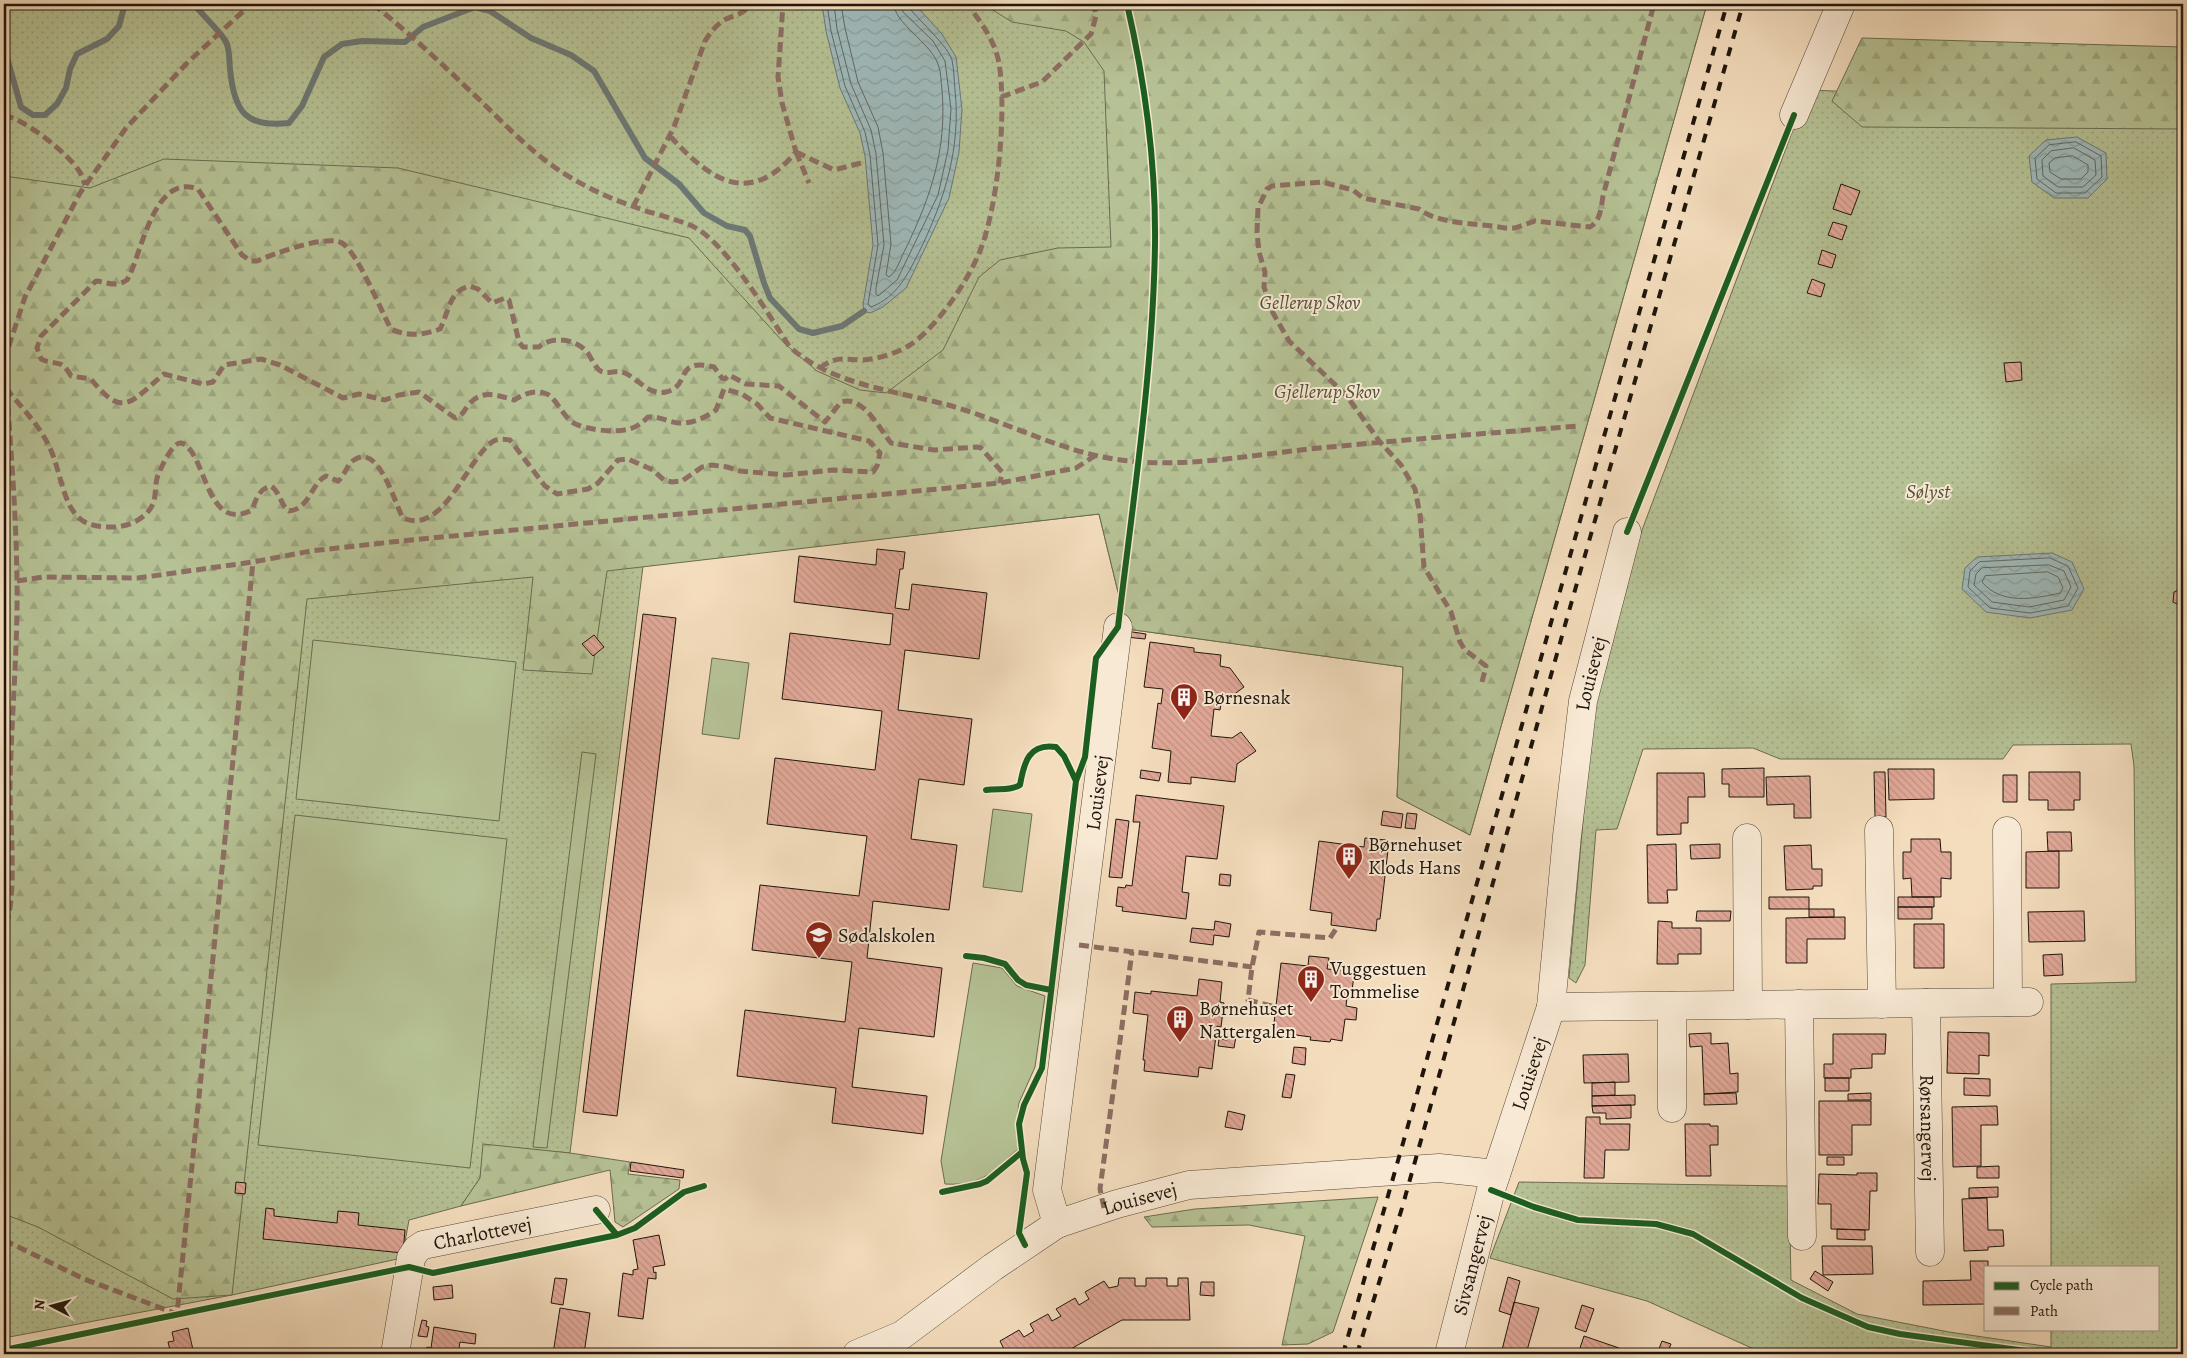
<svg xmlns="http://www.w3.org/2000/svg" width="2187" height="1358" viewBox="0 0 2187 1358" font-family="Alegreya,serif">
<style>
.green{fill:url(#green-dots);stroke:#6a6c50}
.forest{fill:url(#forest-firs);stroke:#6a6c50}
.pitch{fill:#b6c295;stroke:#6a6c50}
.water{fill:url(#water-waves);stroke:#6c7875}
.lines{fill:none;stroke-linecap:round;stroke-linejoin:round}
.shore{stroke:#5f6863;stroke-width:1}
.stream{stroke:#6c7875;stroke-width:6}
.building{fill:url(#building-back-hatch);stroke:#1f150b}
.minor-casing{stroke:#544738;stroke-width:29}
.minor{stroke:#f8e9d4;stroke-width:28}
.rail{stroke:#1f150b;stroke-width:4;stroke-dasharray:9 9;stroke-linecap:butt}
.quiet{stroke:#8d6e63;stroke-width:5;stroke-dasharray:10 5;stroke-linecap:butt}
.cycleway-casing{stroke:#f8e9d4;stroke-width:9}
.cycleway{stroke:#1b5e20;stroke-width:6}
.labels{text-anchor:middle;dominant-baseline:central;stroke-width:4;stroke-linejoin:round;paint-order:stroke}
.park-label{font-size:20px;font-style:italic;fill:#54523b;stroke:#f8e9d4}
.street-label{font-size:20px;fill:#1f150b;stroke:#f8e9d4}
.poi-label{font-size:20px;fill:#1f150b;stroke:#f8e9d4;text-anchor:start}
</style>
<defs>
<pattern id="green-dots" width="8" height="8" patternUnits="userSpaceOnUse" patternTransform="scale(1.25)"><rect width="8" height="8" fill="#b6c295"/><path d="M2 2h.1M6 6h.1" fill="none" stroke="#9ca67f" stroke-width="1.8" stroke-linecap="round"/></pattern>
<pattern id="forest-firs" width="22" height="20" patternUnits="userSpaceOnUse" patternTransform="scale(1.25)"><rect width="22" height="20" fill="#b6c295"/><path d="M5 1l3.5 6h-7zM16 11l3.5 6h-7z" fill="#9ca67f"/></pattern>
<pattern id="water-waves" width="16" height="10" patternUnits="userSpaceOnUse" patternTransform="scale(1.25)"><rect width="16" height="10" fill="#9fbabb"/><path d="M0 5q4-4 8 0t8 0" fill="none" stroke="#889f9f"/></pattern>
<pattern id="building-back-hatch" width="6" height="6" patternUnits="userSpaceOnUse" patternTransform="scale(1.25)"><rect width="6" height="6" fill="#e1a898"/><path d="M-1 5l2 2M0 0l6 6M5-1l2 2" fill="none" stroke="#c19082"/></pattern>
</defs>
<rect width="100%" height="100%" fill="#f4ddbd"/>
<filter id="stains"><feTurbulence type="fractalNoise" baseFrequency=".004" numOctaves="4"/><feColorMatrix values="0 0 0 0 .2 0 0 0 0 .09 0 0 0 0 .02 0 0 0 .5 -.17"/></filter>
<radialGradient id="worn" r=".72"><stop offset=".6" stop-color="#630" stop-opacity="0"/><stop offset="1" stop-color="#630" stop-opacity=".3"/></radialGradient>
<path class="green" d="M4,4H1707L1470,835L1397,797L1403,667L1127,629L1099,514L643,566L570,1153L484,1145L480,1178L461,1206L409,1220L402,1258L232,1295L4,1338Z
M1808,90L2183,105V1354H1765L1647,1301L1490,1258L1519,1182L1789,1186L1791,1280L1857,1314L1949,1332L2051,1347V1329H2158V1267H2051V984L2136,982L2134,766L2131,744L2013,745L2003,759H1780L1753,748L1643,749L1617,829L1596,830L1585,965L1576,983L1569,978L1594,697L1636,546Z"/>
<path class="forest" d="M983,4H1707L1470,835L1397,797L1403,667L1127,629L1099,514L607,571L592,674L523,670L533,577L307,599L232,1295L173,1299L38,1227L4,1214V176L90,188L164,159L398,168L689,238L785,344L817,371L860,390L886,393L943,350L979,277L1000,260L1058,248L1111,247L1104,71L1084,42L1066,31L1012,22Z
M1862,38L2183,47V129L1862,127L1832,101Z
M483,1144L570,1153L630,1162L628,1174L680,1180L679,1189L623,1227L615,1222L610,1170L461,1206L480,1178Z
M1378,1197L1333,1332L1308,1344L1282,1345L1305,1236L1249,1225L1152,1227L1144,1217L1195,1209Z"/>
<path class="pitch" d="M313,640L516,662L499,821L296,799Z
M712,658L749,663L739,739L702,734Z
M582,752L596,754L547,1148L533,1147Z
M993,809L1032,814L1022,892L983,887Z
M295,815L507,839L470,1168L258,1145Z
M973,963L1002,968L1017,986L1045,996L1035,1067L1019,1103L1016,1131L1018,1149C992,1172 983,1186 945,1184L941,1161Z"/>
<path class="water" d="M822,4H910L921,11L942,34L956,57L962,109L959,152L949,198L906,288L883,307L870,313L864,311L863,305L873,245L865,156L860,133L840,88L826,31Z
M2077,137L2106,153L2107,179L2088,198H2054L2032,182L2029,156L2046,140Z
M2052,553L2072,562L2084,589L2072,610L2030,618L1986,612L1962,589L1965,568L1977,557Z"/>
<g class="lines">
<path class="shore" d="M827,4L831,31L845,86L865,132L870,155L878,245L868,304L871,307C898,297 909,272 921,248C945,198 961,147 955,90C954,80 954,69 952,60C946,42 908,11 907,4
M834,4L837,29L851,84L871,130L876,154L884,245L876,288V294L878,296L897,280L938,195L948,150L951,109L945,61L933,41L903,12L901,4
M841,4L845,28L858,82L878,127L883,153L891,244L886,275L889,277C897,272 901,257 906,248C931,196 947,149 942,90C941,82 941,71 938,64C930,42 894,23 894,4
M2076,142L2101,156L2102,177L2085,193H2056L2037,179L2035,158L2049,145Z
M2074,148L2095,160L2096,175L2083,187H2058L2043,176L2042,160L2051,151Z
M2073,156L2088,165V172L2081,179H2061L2050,172L2049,163L2055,158Z
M2050,558L2068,566L2078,588L2068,606L2030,613L1990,608L1968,587L1970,571L1979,562Z
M2049,565L2064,571L2071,587L2064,600L2029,607L1992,602L1974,585L1976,574L1982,568Z
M2048,572L2058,577L2063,588L2060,593C2034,599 2001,605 1982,582L1985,576Z"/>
<path class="stream" d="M194,4C202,15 220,31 226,42C230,49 229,61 230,69C234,111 245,128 289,123L302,106L324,57L342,44L362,41L405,42L423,27L475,7L490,11L531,38L571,55L594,71L645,158L679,184L704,213L727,226L745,230L750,236L764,283L770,298L799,329L813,333L842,326L864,311
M4,47L21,107L33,115H45L57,104L66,88L70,69L77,54L107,39L119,26L125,4"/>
</g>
<path class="building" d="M1841,184L1860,191L1851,215L1833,209Z
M1833,222L1847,226L1842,240L1828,235Z
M1822,250L1836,255L1832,268L1818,264Z
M1812,279L1825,284L1821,297L1807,293Z
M2021,362L2022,380L2006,382L2004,363Z
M877,549L905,552L903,569H900L895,608L909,610L912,584L987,593L979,659L905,650L898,710L972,719L964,785L919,779L911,839L957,845L949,910L873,901L867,958L942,968L934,1037L859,1028L852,1087L927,1096L923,1134L832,1123L836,1088L737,1076L745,1010L845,1022L852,962L752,950L760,885L859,896L867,836L767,824L775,758L875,770L882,711L782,699L790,633L890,645L893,614L794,602L799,556L876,565Z
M2183,588V607L2173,602L2174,592Z
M643,614L676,618L617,1116L583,1112Z
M1126,631L1146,634L1145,639L1126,637Z
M594,635L604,647L593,656L582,644Z
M1150,642L1194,648V652L1221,655L1220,666L1230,668L1244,687L1221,704L1220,710L1214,709L1211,736L1232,738L1241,732L1256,751L1237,764L1235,782L1191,777V784L1168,782L1171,751L1152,748L1158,703L1161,704L1163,689L1144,687Z
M1764,768V797H1729V784H1722V769Z
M1888,769H1934V799L1889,800Z
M1141,770L1161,773L1159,781L1140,778Z
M1874,772H1885L1886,817H1875Z
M2029,772H2080V800H2074V810H2048V800H2029Z
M1657,773H1704L1705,797H1688V823H1681V834L1657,835Z
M2003,775H2017V802H2003Z
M1810,776L1811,818H1794V804L1767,805L1766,777Z
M1136,795L1224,806L1217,859L1186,856L1182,892L1189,893L1186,919L1122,911L1123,907L1116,906L1118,887L1125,888L1126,885L1132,886L1140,822H1133Z
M1383,811L1403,814L1401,828L1381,825Z
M1407,813L1417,814L1415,829L1405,828Z
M1116,819L1129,821L1122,878L1109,877Z
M2047,832H2071L2072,851H2048Z
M1365,838L1386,840L1384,849L1388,850L1380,919H1377L1376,931L1331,925L1332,913L1310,910L1319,841L1364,847Z
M1911,839H1940L1941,852H1951V879L1941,878V897H1912L1911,878L1903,879V852H1911Z
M1676,844L1677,890H1667L1668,903H1648L1647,845Z
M1720,844V858L1691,859L1690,845Z
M1811,845L1812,869H1822V886H1813V889L1786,890L1784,846Z
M2059,851V888H2026V852Z
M1220,874L1231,875L1230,886L1219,885Z
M1769,897H1809V909H1769Z
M1898,897H1934V907H1898Z
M1898,907H1932V919H1898Z
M1809,909H1834V917H1809Z
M1697,911H1731L1730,921H1696Z
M2084,911L2085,941L2029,942L2028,912Z
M1845,917V939H1807V963H1786V918Z
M1215,921L1231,924L1229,937L1214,935L1213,945L1190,942L1192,928L1214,930Z
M1658,921L1672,922V928H1701V954H1678V964H1657Z
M1914,924H1944V968H1914Z
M2062,954L2063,975L2044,976L2043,955Z
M1309,956L1329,958L1327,969L1351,971L1350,974L1354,975L1351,999L1347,998L1346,1006L1357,1008L1356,1020L1345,1019L1342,1041L1331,1039L1330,1042L1310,1040L1311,1037L1273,1032L1281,963L1308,966Z
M1199,979L1222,982L1220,1002L1224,1003L1221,1027L1217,1026L1212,1069L1199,1067L1198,1077L1144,1071L1145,1060H1143L1148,1015L1133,1013L1135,992L1151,994V991L1197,996Z
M1948,1032L1989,1033V1056L1979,1055V1074L1947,1073Z
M1711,1033V1044L1728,1043L1730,1074L1738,1073V1092L1704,1094L1702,1046L1690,1047L1689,1034Z
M1833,1034H1886L1885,1054H1872V1068L1851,1069V1078H1824V1064H1833Z
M1227,1035L1236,1036L1234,1048L1218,1046L1219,1039L1227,1040Z
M1294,1047L1306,1048L1305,1065L1292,1063Z
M1628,1054L1629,1082L1584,1083L1583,1055Z
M1286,1074L1295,1075L1291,1098L1282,1097Z
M1825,1078H1849V1091H1825Z
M1964,1078L1990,1079V1096L1964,1095Z
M1615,1082V1095L1592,1096V1083Z
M1736,1093L1737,1104L1704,1105V1094Z
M1871,1093V1100H1848V1094Z
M1635,1095V1105L1592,1106V1096Z
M1819,1101H1871V1125H1852V1155H1819Z
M1631,1105V1118L1606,1119V1113H1593L1592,1106Z
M1997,1106L1998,1125H1981V1166L1953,1167L1952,1107Z
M1228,1111L1245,1115L1242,1130L1225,1127Z
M1586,1117H1600V1124H1630L1629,1150H1605L1604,1178H1584Z
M1685,1124H1710V1126H1718V1145H1710L1711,1176H1686Z
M1827,1157H1844V1165H1827Z
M631,1162L684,1170L683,1178L630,1171Z
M1999,1166V1178H1977V1167Z
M1857,1173H1877V1191H1870L1869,1230L1831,1229V1204H1818L1819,1174L1857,1175Z
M236,1182L246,1183L245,1194L235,1193Z
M1998,1187V1197L1969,1198V1188Z
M1987,1198L1988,1230H2003L2004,1246L1988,1247V1250L1964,1251L1962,1199Z
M266,1208L274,1209V1216L337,1223L338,1211L359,1213L358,1225L405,1230L403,1253L263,1239Z
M1837,1229L1865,1230V1240L1837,1239Z
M659,1235L665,1265L653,1267L654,1273L656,1272V1279L648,1278L643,1319L618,1316L623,1273L633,1275V1270L638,1269L633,1240Z
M1822,1246H1872L1873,1274L1823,1275Z
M1970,1261H1988V1267H1986V1304L1923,1305V1281L1971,1280Z
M1815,1271L1833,1282L1828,1291L1810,1279Z
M1508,1277L1520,1281L1511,1315L1499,1311Z
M555,1278L567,1279L563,1305L551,1303Z
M1119,1278H1135V1286H1146V1278H1167V1286H1178V1278H1188L1190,1320H1122L1062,1354H999L1004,1349L1000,1341L1019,1330L1024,1337L1034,1331L1030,1324L1048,1314L1052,1321L1061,1316L1056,1309L1075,1298L1079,1305L1089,1299L1085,1292L1104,1281L1109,1288L1118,1286Z
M1201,1282H1214V1296L1200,1295Z
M452,1285L453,1298L434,1300L433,1287Z
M1514,1302L1539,1308L1526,1354H1501Z
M1582,1305L1594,1309L1586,1332L1575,1328Z
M560,1308L590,1313L584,1354H553Z
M422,1320L427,1321L426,1326L429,1327L427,1337L418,1336Z
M434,1327L476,1334L475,1344L460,1342L458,1354H425L427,1347L431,1348Z
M188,1328L194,1354H171L168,1342L174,1341L172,1332Z
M1584,1336L1619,1348L1616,1354H1578Z
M1662,1341L1671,1344L1667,1354H1657Z
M492,1350L520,1354H491Z"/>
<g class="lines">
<g class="minor-casing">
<g id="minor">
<path d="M1794,115L1841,4"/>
<path d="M1879,830L1882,1004"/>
<path d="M2007,831L2008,1002"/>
<path d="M1747,838L1748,1005"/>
<path id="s1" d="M1926,1003L1930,1252"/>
<path d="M1799,1004L1802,1236"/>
<path d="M1672,1006V1108"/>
<path d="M1551,1007L2029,1002"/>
<path id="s2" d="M1057,1224L1047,1190L1118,627"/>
<path id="s3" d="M395,1354L411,1258L417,1249L423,1245L596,1210"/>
<path id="s4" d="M857,1354L902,1335L993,1267L1057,1224L1117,1204L1189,1185L1439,1168L1496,1174"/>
<path id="s5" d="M1449,1354L1491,1190L1551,1007L1567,836L1583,701L1627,532"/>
</g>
</g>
<use href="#minor" class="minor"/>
<path class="rail" d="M1343,1354L1727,4
M1357,1354L1402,1208L1567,618L1743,4"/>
<path class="quiet" d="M373,4C405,30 436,58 466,87C494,113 519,141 550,164C575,182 605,197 635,207C653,214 674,218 692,226C725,241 769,315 789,346C829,384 896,391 948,405C999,419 1052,447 1103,457C1170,471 1243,456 1310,449C1400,440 1489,433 1579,426
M1001,97L1042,82L1091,34L1096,16L1094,4
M4,115C24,119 68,153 79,171C82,175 83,180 85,185
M670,136C710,180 749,208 796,152L782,103L778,77L783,4
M796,152L834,170L861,163
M796,152L809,183
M633,207L674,127L705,41C710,33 716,25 724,20C735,14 742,16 751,4
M4,361C10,434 16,507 17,581C18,650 11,720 10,789C10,819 18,906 4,928
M4,361L25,297L80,193L126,128L188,62L251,4
M820,368C836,355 845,360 863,360C878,359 897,353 910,345C937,327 968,281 980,251C998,206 1007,112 999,63C995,41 981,22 967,4
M6,388C21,407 39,425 49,446C55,458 58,472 62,485C66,498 71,513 83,521C93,527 104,527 115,527C131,526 149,517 154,501C156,493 155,483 158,475C161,468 173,441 181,443C206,449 205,535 252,510C256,499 259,489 271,486C281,493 280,505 289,511C310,509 311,483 326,476L338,481C345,476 346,465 354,460C379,442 395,505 403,518C443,536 466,461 492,442C497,438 504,439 510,440L545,486L557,494L588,489L598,483L618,460L628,459L653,470L664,480L672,482L682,481L702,467L712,465L727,467L740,471L786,475L833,470L873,472L877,466L880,453L869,441L770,418L757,404L742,394L724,389L716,410C706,417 693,424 679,423C668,422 659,416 648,417C642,423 637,427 629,429C615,433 584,430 572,422C563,416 555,397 547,394C535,389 524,394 514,400C496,395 483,389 469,404C464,410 464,415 455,418L419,392L399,395L385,400L359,394L343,398L280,365L261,359L224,365L213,382L203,384L164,374C132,400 124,421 91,379L71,376C60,357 58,367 41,359L37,348L41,336L96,281C108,282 115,288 127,280C142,255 153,172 198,189L242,255L251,261H257C273,254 327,234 342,243C358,253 381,311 391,329C408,337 423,335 440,329C449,312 449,290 470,286L478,289L492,303L505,298L509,300L519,342L523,347H539C551,336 575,338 587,352C592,358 595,370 603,372C609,374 616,370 622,372C637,376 647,396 666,392C692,386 673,357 714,367L722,378L725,379L729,375L746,384L779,386L825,422L841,402C863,395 879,428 891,443L934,450L977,447L981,448L1002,472L1000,483
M17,581L44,577L138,578L253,562L311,551L401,541L1000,483L1076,468L1096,455
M1482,682L1486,666L1465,650L1460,642L1451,612L1424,567L1420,515L1415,489L1401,465L1380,442L1346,395L1289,341L1273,313L1264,287L1265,272L1259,252L1257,232L1258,208L1267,189L1272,186L1322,182L1353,190L1363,198L1419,209C1439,225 1480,223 1505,228H1515L1535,221L1590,227C1601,220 1601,208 1603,196L1654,4
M1079,945L1252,967
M1272,1006L1248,1000L1252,967L1259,932L1330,938L1336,929
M1104,1208L1100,1189L1132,952
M4,1240L84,1279L177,1314L253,562"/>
<g class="cycleway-casing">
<path id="cycleway" d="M1627,532L1794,115
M986,790C998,788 1010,791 1020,785C1024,762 1029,743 1056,747L1064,756L1076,781
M966,956L984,958L1005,964L1018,980L1026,985L1051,990
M1491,1190L1534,1207L1578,1220L1656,1224L1693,1234L1802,1298L1868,1327L1900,1334L2049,1354
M942,1192L980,1184L987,1181L1022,1152
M596,1210L617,1235L635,1228L684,1192L704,1186
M1025,1245L1019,1233L1027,1173L1023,1159L1019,1124L1024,1105L1042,1068L1076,781L1085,757L1096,658L1118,627C1133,500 1153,372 1155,244C1156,163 1145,82 1127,4
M4,1350L409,1267L433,1273L617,1235"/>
</g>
<use href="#cycleway" class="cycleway"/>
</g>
<defs>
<g id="building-pin" transform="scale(1.4375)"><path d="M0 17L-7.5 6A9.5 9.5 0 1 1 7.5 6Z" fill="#8f2418" stroke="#f8e9d4"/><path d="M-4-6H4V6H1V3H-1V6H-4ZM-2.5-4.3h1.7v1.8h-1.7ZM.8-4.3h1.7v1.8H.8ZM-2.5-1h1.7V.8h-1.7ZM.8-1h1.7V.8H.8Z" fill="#fff"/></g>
<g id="school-pin" transform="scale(1.4375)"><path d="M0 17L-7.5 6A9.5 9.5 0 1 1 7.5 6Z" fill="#8f2418" stroke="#f8e9d4"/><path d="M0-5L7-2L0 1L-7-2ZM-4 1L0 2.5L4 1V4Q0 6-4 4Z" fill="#fff"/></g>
</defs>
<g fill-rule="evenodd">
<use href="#building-pin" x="1184" y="697"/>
<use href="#building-pin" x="1349" y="856"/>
<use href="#school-pin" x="819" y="935"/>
<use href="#building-pin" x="1311" y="979"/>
<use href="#building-pin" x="1180" y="1019"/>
</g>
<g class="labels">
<g class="park-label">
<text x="1310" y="302">Gellerup Skov</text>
<text x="1327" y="391">Gjellerup Skov</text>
<text x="1928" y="491">Sølyst</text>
</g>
<g class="street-label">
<text stroke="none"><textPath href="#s5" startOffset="698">Louisevej</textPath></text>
<text stroke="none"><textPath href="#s2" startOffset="436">Louisevej</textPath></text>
<text stroke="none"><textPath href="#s5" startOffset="292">Louisevej</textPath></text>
<text stroke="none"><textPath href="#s1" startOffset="125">Rørsangervej</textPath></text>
<text stroke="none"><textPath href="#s4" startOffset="326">Louisevej</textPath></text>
<text stroke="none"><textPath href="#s3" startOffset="176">Charlottevej</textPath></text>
<text stroke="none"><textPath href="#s5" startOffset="92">Sivsangervej</textPath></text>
</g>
<g class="poi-label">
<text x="1203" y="697">Børnesnak</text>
<text x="1368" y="844">Børnehuset<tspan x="1368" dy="23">Klods Hans</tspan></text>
<text x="838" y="935">Sødalskolen</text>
<text x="1330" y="968">Vuggestuen<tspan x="1330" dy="23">Tommelise</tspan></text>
<text x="1199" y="1008">Børnehuset<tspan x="1199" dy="23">Nattergalen</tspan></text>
</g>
</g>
<rect width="2187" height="1358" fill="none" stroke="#f4ddbd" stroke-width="20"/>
<rect x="5" y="5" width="2177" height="1348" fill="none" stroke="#1f150b" stroke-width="2.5"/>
<rect x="10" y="10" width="2167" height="1338" fill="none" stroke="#1f150b"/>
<rect x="1984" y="1266" width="175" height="65" fill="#f8e9d4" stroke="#a19484"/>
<rect x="1994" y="1282" width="25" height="8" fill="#1b5e20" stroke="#a19484"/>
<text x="2030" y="1290" font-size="15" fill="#1f150b">Cycle path</text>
<rect x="1994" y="1307" width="25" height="8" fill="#8d6e63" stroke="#a19484"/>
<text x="2030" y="1316" font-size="15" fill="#1f150b">Path</text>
<g transform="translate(52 1306) rotate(276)" stroke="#f8e9d4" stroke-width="4" paint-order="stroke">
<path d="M0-4L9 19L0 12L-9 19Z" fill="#1f150b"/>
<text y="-8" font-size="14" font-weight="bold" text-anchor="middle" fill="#1f150b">N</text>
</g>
<rect width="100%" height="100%" filter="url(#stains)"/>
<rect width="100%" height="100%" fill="url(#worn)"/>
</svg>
